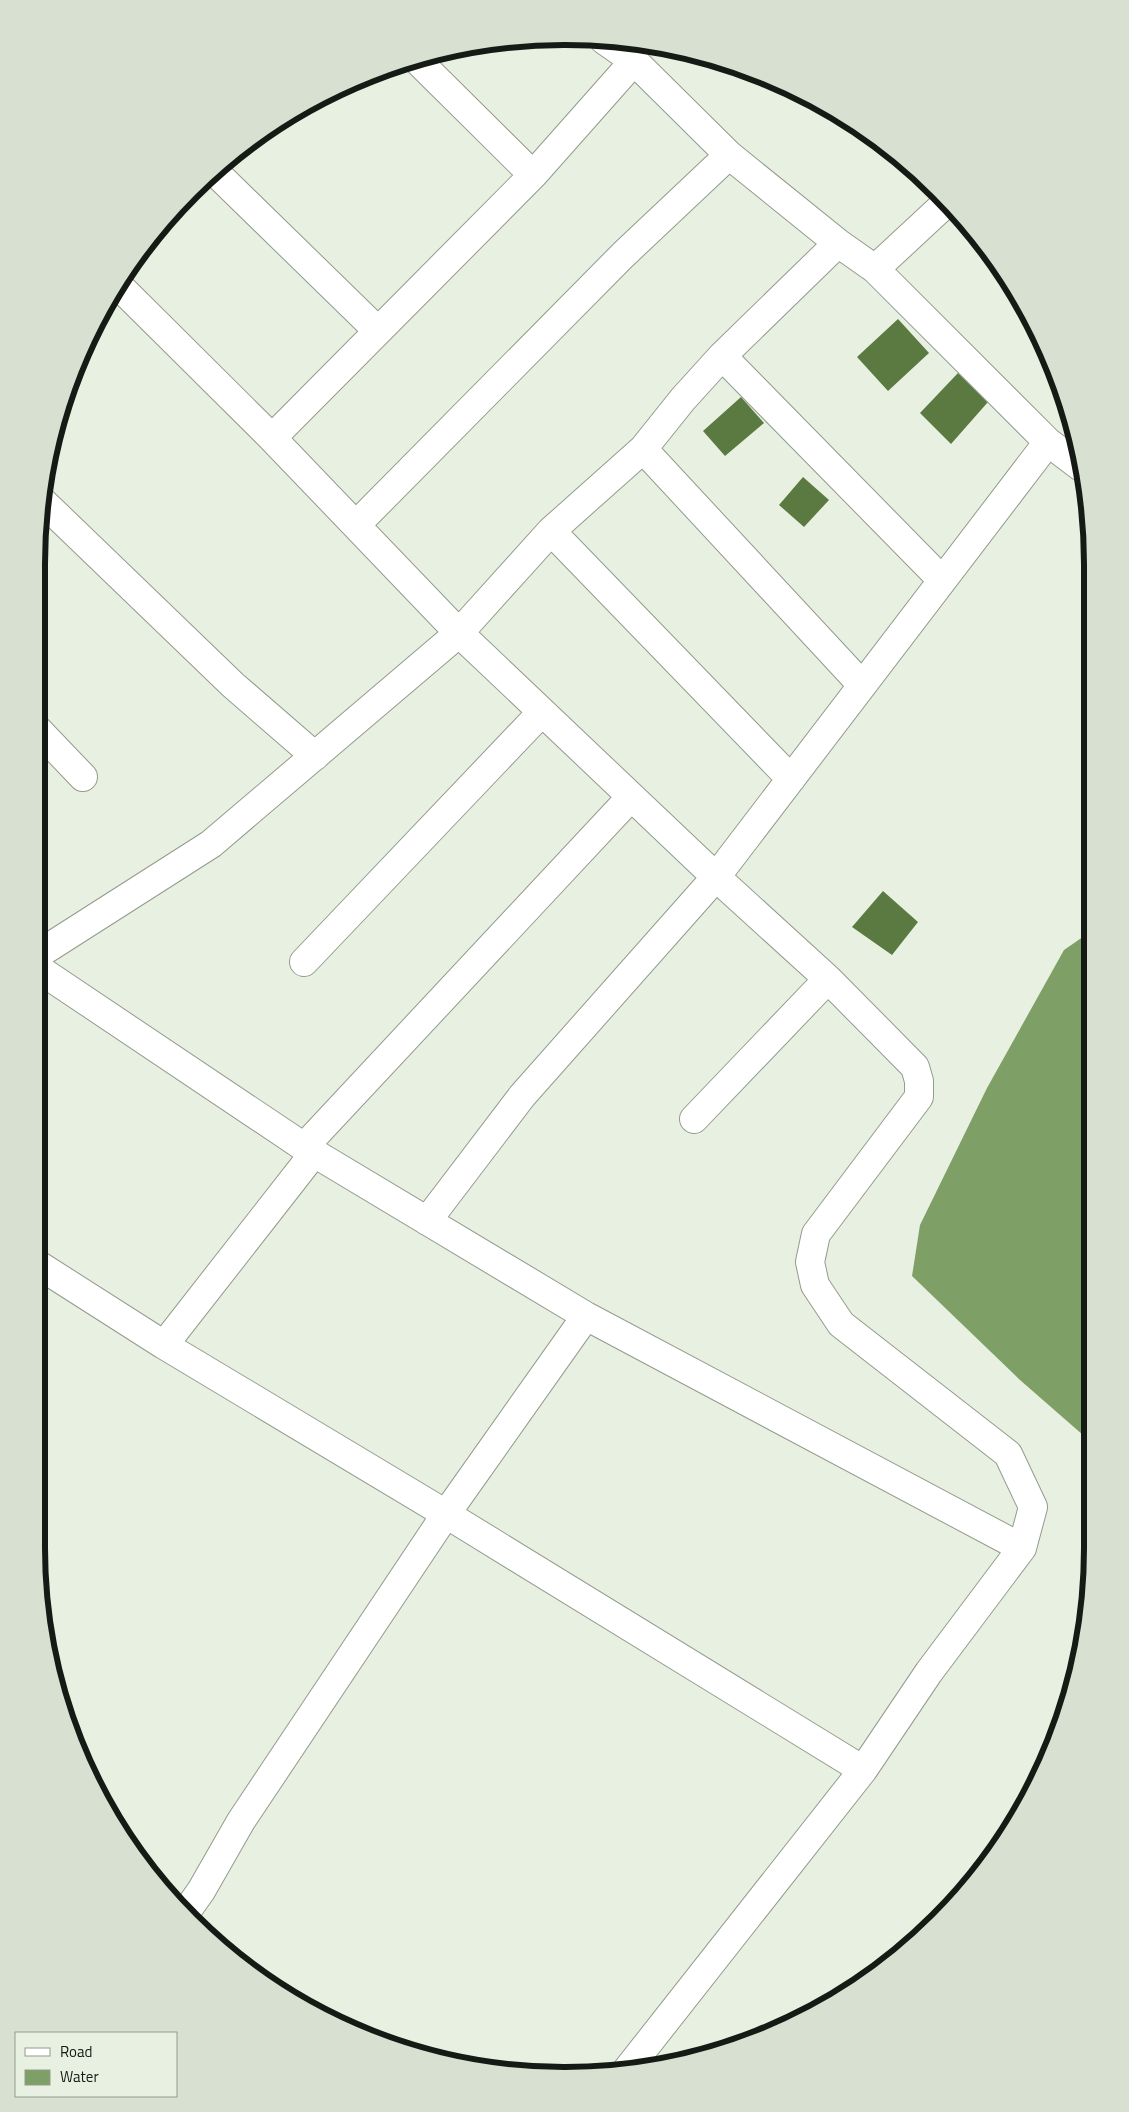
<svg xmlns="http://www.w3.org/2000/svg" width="1129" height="2112" viewBox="0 0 1129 2112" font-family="'Titillium Web',sans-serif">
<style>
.water{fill:#7e9f65}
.building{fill:#5b7a42}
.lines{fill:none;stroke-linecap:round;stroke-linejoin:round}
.street-casing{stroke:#939b8c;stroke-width:30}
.street{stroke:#fff;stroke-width:28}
.rim{fill:none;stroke:#161a14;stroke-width:6}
</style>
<rect width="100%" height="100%" fill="#e8f1e1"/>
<path class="water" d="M1090,932L1091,1442L1020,1380L912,1276L920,1225L987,1088L1064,950Z"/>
<path class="building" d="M898,319L929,353L888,391L857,357Z
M958,373L988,402L951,444L920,413Z
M741,397L764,423L725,456L703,431Z
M803,477L829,500L804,527L779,505Z
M883,891L918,922L892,955L852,927Z"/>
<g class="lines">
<g class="street-casing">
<path id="street" d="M604,40L634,61
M416,59L533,175
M215,172L378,331
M875,269L945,204
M118,285L272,438L459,633L551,531L643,449L683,399L722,356L838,243
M722,356L942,580
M272,438L533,175L634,61L729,155L838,243L875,269L1048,442L716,877L522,1096L427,1221
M1048,442L1081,467
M643,449L862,685
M42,501L233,685L315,756
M356,525L623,255L729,155
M551,531L791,779
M37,729L83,777
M37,955L211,844L459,633L716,877L828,979L915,1067L919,1081V1097L816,1234L810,1262L815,1285L841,1324L1008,1454L1033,1507L1022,1548L929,1672L863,1770L627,2070
M304,962L542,712
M37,968L304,1147
M694,1119L828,979
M314,1153L586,1316L1022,1548
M37,1264L164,1345L446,1514L863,1770
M164,1345L314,1153L304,1147L631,797
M186,1912L201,1891L241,1821L446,1514L586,1316"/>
</g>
<use href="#street" class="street"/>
</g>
<path d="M0 0H1129V2112H0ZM564 45H565A519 519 0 0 1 1084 564V1548A519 519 0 0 1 565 2067H564A519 519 0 0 1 45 1548V564A519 519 0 0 1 564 45Z" fill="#d7e0d1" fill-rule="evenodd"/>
<path class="rim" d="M564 45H565A519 519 0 0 1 1084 564V1548A519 519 0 0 1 565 2067H564A519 519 0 0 1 45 1548V564A519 519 0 0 1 564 45Z"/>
<rect x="15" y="2032" width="162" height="65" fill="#e8f1e1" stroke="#949b8f"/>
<rect x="25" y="2048" width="25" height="8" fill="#ffffff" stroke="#949b8f"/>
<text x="60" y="2057" font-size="15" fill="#161a14">Road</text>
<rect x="25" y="2070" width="25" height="15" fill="#7e9f65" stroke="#949b8f"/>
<text x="60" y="2082" font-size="15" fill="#161a14">Water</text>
</svg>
